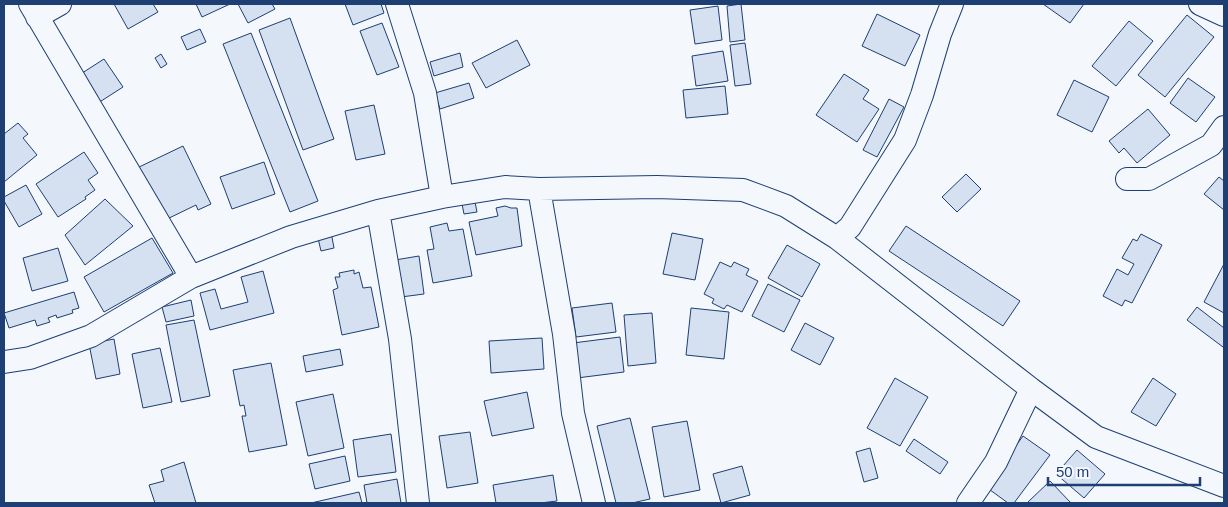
<svg xmlns="http://www.w3.org/2000/svg" width="1228" height="507" viewBox="0 0 1228 507" font-family="Helvetica,sans-serif">
<style>
.building{fill:#d5e0f0;stroke:#1d3f73}
.lines{fill:none;stroke-linecap:round;stroke-linejoin:round}
.minor-casing{stroke:#1d3f73;stroke-width:24}
.minor{stroke:#f4f7fb;stroke-width:22}
</style>
<rect width="100%" height="100%" fill="#f4f7fb"/>
<path class="building" d="M114,4H153L158,12L128,29Z
M196,4H230L202,17Z
M238,4H272L275,9L248,23Z
M345,4H381L384,13L353,25Z
M741,4L745,40L730,42L727,6Z
M1043,4H1084L1070,23Z
M718,6L722,40L695,44L690,10Z
M877,14L920,35L905,66L862,46Z
M1187,15L1214,37L1165,97L1138,75Z
M290,18L334,139L303,150L259,30Z
M1129,21L1153,41L1116,86L1092,66Z
M382,23L399,67L377,75L360,31Z
M200,29L206,42L187,50L181,37Z
M251,33L318,201L290,212L223,44Z
M517,40L530,65L486,88L472,63Z
M745,43L751,84L735,86L730,45Z
M723,51L728,81L696,86L692,56Z
M460,53L463,67L434,76L430,62Z
M161,54L167,64L161,68L155,58Z
M104,59L123,87L95,105L76,77Z
M844,74L869,90L863,99L879,109L857,142L816,115Z
M1188,78L1215,97L1196,122L1170,103Z
M1074,80L1109,97L1092,132L1057,115Z
M469,83L474,98L440,109L435,93Z
M725,86L728,114L686,118L683,90Z
M889,99L904,107L877,157L863,150Z
M374,105L385,154L356,160L345,111Z
M1148,109L1170,135L1137,163L1124,148L1119,153L1109,141Z
M18,123L28,134L23,138L37,155L4,182V134Z
M183,146L211,204L198,210L196,205L163,221L137,168Z
M84,152L98,173L88,180L95,190L85,197L86,199L58,217L36,184Z
M264,162L275,194L232,209L220,177Z
M966,174L981,189L957,212L942,197Z
M1219,177L1224,181V210L1204,194Z
M26,185L42,214L19,227L4,201V197Z
M474,197L477,212L464,214L461,199Z
M105,199L133,226L85,265L65,235Z
M505,206L511,208H517L522,246L476,255L469,222L498,216L496,208Z
M447,223L449,231L463,229L472,276L433,283L427,250L434,249L430,227Z
M906,226L1020,301L1003,326L889,251Z
M331,232L334,248L321,251L317,234Z
M672,233L703,239L695,280L663,274Z
M1141,234L1162,245L1132,303L1125,300L1122,306L1103,296L1117,269L1128,275L1134,264L1122,258L1133,239L1137,241Z
M152,238L173,273L104,312L84,277Z
M787,245L820,264L802,297L768,278Z
M58,248L68,281L32,291L23,258Z
M419,256L424,294L401,297L395,260Z
M720,262L731,267L734,262L749,269L746,275L758,281L742,312L727,305L724,309L712,303L714,299L704,294Z
M1224,264V313L1204,302Z
M354,270V274L359,272L363,288L371,287L379,327L342,335L333,290L338,288L335,277H340L339,273Z
M263,271L274,313L210,330L200,293L215,289L221,309L248,302L241,277Z
M768,284L800,300L784,332L752,316Z
M74,292L79,308L72,310L73,313L57,318L56,315L48,318L50,322L37,326L35,320L9,328L4,313Z
M191,300L194,316L166,322L162,307Z
M612,303L616,332L576,337L572,308Z
M1197,307L1224,328V345L1223,347L1187,320Z
M691,308L729,312L724,359L686,355Z
M652,313L656,363L628,366L624,315Z
M194,320L210,396L181,402L166,325Z
M805,323L834,338L820,365L791,350Z
M620,337L624,372L577,378L573,343Z
M542,338L544,369L491,373L489,341Z
M114,339L120,374L96,379L89,344Z
M160,348L172,402L143,408L132,354Z
M340,349L343,365L306,372L303,356Z
M271,363L287,445L249,452L242,416H246L244,405L240,406L233,370Z
M895,378L928,397L900,446L867,428Z
M1153,378L1176,394L1156,426L1131,412Z
M527,392L534,428L492,436L484,401Z
M333,394L344,448L308,456L296,402Z
M630,418L650,499L632,503H616L597,426Z
M687,421L700,490L664,497L652,427Z
M470,432L478,483L447,488L439,436Z
M391,434L396,472L358,477L353,440Z
M1023,436L1050,455L1014,503H1008L986,487Z
M914,439L948,462L940,474L906,451Z
M870,448L878,478L864,482L856,452Z
M1077,450L1105,474L1084,498L1056,474Z
M345,456L350,481L315,489L309,464Z
M184,462L196,503H155L149,485L164,481L161,470Z
M742,466L750,495L721,503L713,474Z
M553,475L557,501L540,503H496L493,485Z
M397,479L401,503H367L364,485Z
M1050,481L1071,503H1029L1028,502Z
M359,492L362,503H311Z"/>
<g class="lines">
<g class="minor-casing">
<path id="minor" d="M30,4L191,277
M397,4L425,93L442,197
M1200,4L1224,15
M37,17L60,4
M1127,179H1149L1211,145L1224,127
M539,189L564,334L573,413L594,503
M378,211L400,339L418,503
M837,238L1031,389L1096,437L1224,486
M4,362L30,358L91,336L191,277L291,237L378,211L442,197L505,187L539,189L657,187L743,190L786,206L837,238L850,227L905,140L922,95L940,34L952,4
M968,503L996,462L1031,389"/>
</g>
<use href="#minor" class="minor"/>
</g>
<rect width="1228" height="507" fill="none" stroke="#1d3f73" stroke-width="10"/>
<path d="M1048 477v8h152v-8" fill="none" stroke="#1d3f73" stroke-width="2.5"/>
<text x="1056" y="477" font-size="15" fill="#1d3f73" stroke="#f4f7fb" stroke-width="4" paint-order="stroke">50 m</text>
</svg>
